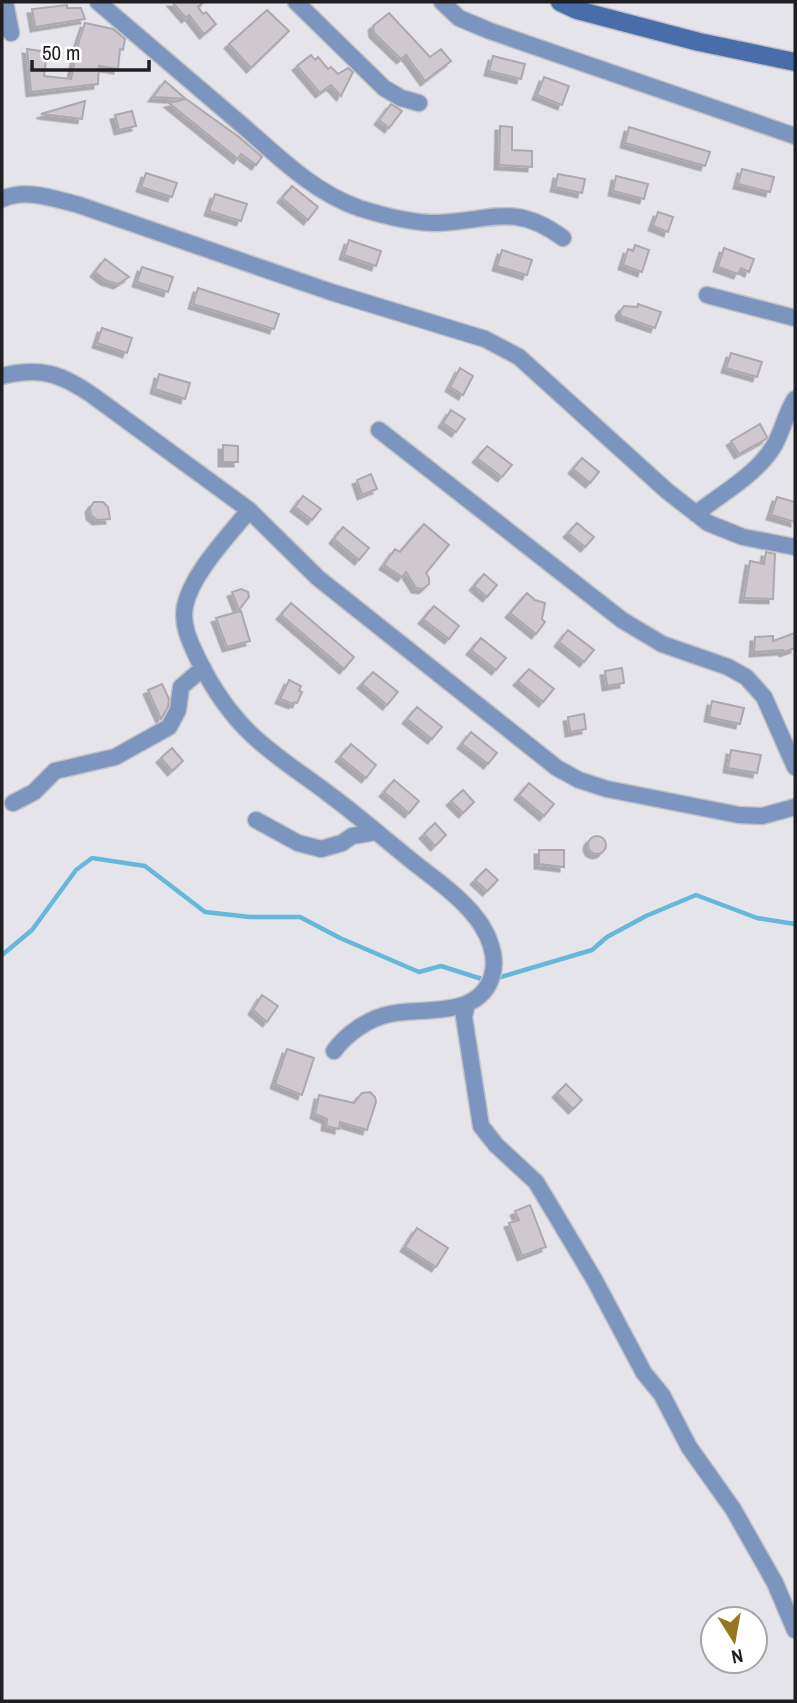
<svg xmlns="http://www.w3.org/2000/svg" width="797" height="1703" viewBox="0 0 797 1703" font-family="'Archivo Narrow',sans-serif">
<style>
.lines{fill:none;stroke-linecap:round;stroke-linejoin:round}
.stream{stroke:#66b7da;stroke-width:4.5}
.building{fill:#cfc9cf;stroke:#ada8ae;stroke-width:2;filter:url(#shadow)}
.street-casing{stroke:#c1c1c7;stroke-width:19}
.secondary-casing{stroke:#c1c1c7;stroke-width:21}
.street{stroke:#7c95bf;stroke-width:16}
.secondary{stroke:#496daa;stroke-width:18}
</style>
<defs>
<filter id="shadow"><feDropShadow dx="-4.5" dy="4.5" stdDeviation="0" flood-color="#0004"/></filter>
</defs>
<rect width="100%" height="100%" fill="#e5e4eb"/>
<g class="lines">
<path class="stream" d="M2,955L32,930L76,870L92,858L145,866L205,912L250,917H300L340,938L419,972L441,966L485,980
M501,977L592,950L607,937L646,916L696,895L757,918L795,924"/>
</g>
<path class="building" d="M172,2H204L198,7L203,14L206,12L216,24L204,34L189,15L186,18Z
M67,5V8H81L85,19L35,27L32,9Z
M267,10L289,31L251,68L229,44Z
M389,13L430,57L441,49L451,61L425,81L406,55L401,59L374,33L373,26Z
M85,23L113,29L125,39L123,50L120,49L118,69L99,66L98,84L31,92L27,49L47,52L44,76L71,79L79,41Z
M311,55L315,60L318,57L328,69L331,67L338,74L348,68L353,72L341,96L331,85L320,93L297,66Z
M493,56L525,64L521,79L489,71Z
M544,77L569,86L562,105L537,95Z
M165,81L186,99L153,97Z
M186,99L239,137L262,157L256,165L241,154L238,159L169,103Z
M85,101L82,119L41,114Z
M391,104L402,111L389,128L379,120Z
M132,111L136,126L119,130L115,115Z
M500,126L512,127V150L532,151V167L499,165Z
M629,127L710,152L705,166L625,143Z
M742,169L774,177L770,192L738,184Z
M146,173L177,183L172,197L141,187Z
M558,174L585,179L582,193L555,187Z
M616,176L648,184L644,199L613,191Z
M292,186L318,207L308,220L282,198Z
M215,194L247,204L241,221L209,211Z
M658,212L673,217L668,232L653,226Z
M349,240L381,251L376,266L344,255Z
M635,245L649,250L642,272L623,265L628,249L633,251Z
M724,248L754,259L749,272L741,268L738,274L718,267Z
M502,250L532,260L527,275L497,266Z
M105,259L129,277L118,284L105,280L95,272Z
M142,267L173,277L168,292L137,282Z
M198,288L279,314L274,329L193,304Z
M638,304L661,312L655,328L621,316L620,312L624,306L637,307Z
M102,328L132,338L127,353L97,343Z
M731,353L762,362L757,377L726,368Z
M460,368L473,376L463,395L450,387Z
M159,374L190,383L185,399L155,389Z
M451,410L465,419L456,432L443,423Z
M760,424L767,437L766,439L739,454L731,441Z
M223,445L238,446V462H223Z
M487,446L512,465L502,477L477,458Z
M582,458L599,472L590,483L573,469Z
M371,474L377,489L362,495L357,480Z
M303,496L321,509L312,520L295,507Z
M777,497L795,502V522L771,515Z
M94,502H103L108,507L110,519L97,520L91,515L90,508Z
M577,523L594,537L585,547L568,533Z
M424,524L449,545L426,573L429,578V584L423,589L416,588L406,572L402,577L384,565L395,549L400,552Z
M343,527L369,548L359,560L334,539Z
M766,552L775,554L773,599L744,598L750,561L764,564Z
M484,574L497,585L487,597L474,586Z
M241,589L248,592L249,597L239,610L232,592Z
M527,593L535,600L545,603L542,619L545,622L536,634L510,613Z
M291,603L354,657L344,669L281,615Z
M434,606L459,626L449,639L423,619Z
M241,611L250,641L227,647L216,618Z
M568,630L594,650L584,662L559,642Z
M795,633V648L784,652L783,650L754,652L755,637L773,636V641Z
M481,638L506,658L496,670L471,650Z
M622,668L624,683L607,686L605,671Z
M529,669L554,689L543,702L518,681Z
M373,672L398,692L387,705L362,684Z
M289,680L301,686L299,691L302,692L297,703L294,702L293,704L280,699Z
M162,684L169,699L168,707L161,719L148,690Z
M712,701L744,708L740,724L709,717Z
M417,707L442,727L432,739L407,719Z
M584,714L586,729L570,732L568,717Z
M471,732L497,753L488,764L462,744Z
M351,744L376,765L366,778L340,757Z
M172,748L183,761L172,771L161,758Z
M731,750L761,755L757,773L728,768Z
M394,780L419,801L409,813L384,792Z
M529,783L554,804L544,816L519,795Z
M463,790L474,802L463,813L451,801Z
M435,823L446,835L435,846L424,834Z
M588 845a9 9 0 1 1 18 0a9 9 0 1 1-18 0Z
M539,850H564V867L539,864Z
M486,869L498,880L487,891L475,880Z
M262,995L278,1006L267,1022L253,1010Z
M287,1049L314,1058L302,1095L275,1084Z
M566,1084L582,1100L573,1109L557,1093Z
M370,1092L375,1097L376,1102L367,1130L340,1122L339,1129L326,1126L327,1119L315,1114L319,1095L354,1103L362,1093Z
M530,1205L546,1247L522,1256L509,1223L519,1220L515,1211Z
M417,1228L448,1248L436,1267L405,1247Z"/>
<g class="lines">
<g class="street-casing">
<path id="street" d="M5,2L11,33
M98,2C144,41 189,80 235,119C274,152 310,191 359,208C384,216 410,223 437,223C491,221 515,202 563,238
M296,2L384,88L401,98L419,103
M442,2L459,18L490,31L795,136
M2,199C27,188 54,199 79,205L331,292L485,339L519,357L667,491L708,523L743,537L795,547
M707,295L795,318
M2,376C40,367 60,373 92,395L249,510L318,578L557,768L579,780L607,789L739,815L762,816L795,807
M379,430L622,620L662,644L728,667L746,677L764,697L795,767
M249,510C228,537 192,573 185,606C181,626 191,644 199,661C213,689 228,712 251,734C275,757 304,775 330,795C360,817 388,842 417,865C439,882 467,902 482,926C491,941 497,959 492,976C479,1019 423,1007 390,1014C369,1018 346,1034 334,1051
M696,514C722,493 758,474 775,444C783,429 786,413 795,399
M13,803L34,792L55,771L115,757L169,727L178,710L181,687L203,668
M256,820L298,843L321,849L342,843L352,836L376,832
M467,1004L464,1017L481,1126L496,1145L536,1182L594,1279L644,1373L662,1395L689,1447L733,1509L775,1583L795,1630"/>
</g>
<g class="secondary-casing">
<path id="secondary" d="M560,2L577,10L699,42L795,62"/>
</g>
<use href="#street" class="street"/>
<use href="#secondary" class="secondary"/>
</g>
<rect width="797" height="1703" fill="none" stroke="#1f1f21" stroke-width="7"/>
<g transform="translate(734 1640) rotate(169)"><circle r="33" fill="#ffffff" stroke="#a5a5a6" stroke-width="2"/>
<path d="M0-5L12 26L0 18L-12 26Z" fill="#94771e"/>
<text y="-10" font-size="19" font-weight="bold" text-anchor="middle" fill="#1f1f21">N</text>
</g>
<path d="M32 60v10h117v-10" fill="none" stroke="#1f1f21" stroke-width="3.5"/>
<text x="42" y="60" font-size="21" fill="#1f1f21" stroke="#ffffff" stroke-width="5" paint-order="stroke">50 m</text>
</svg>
